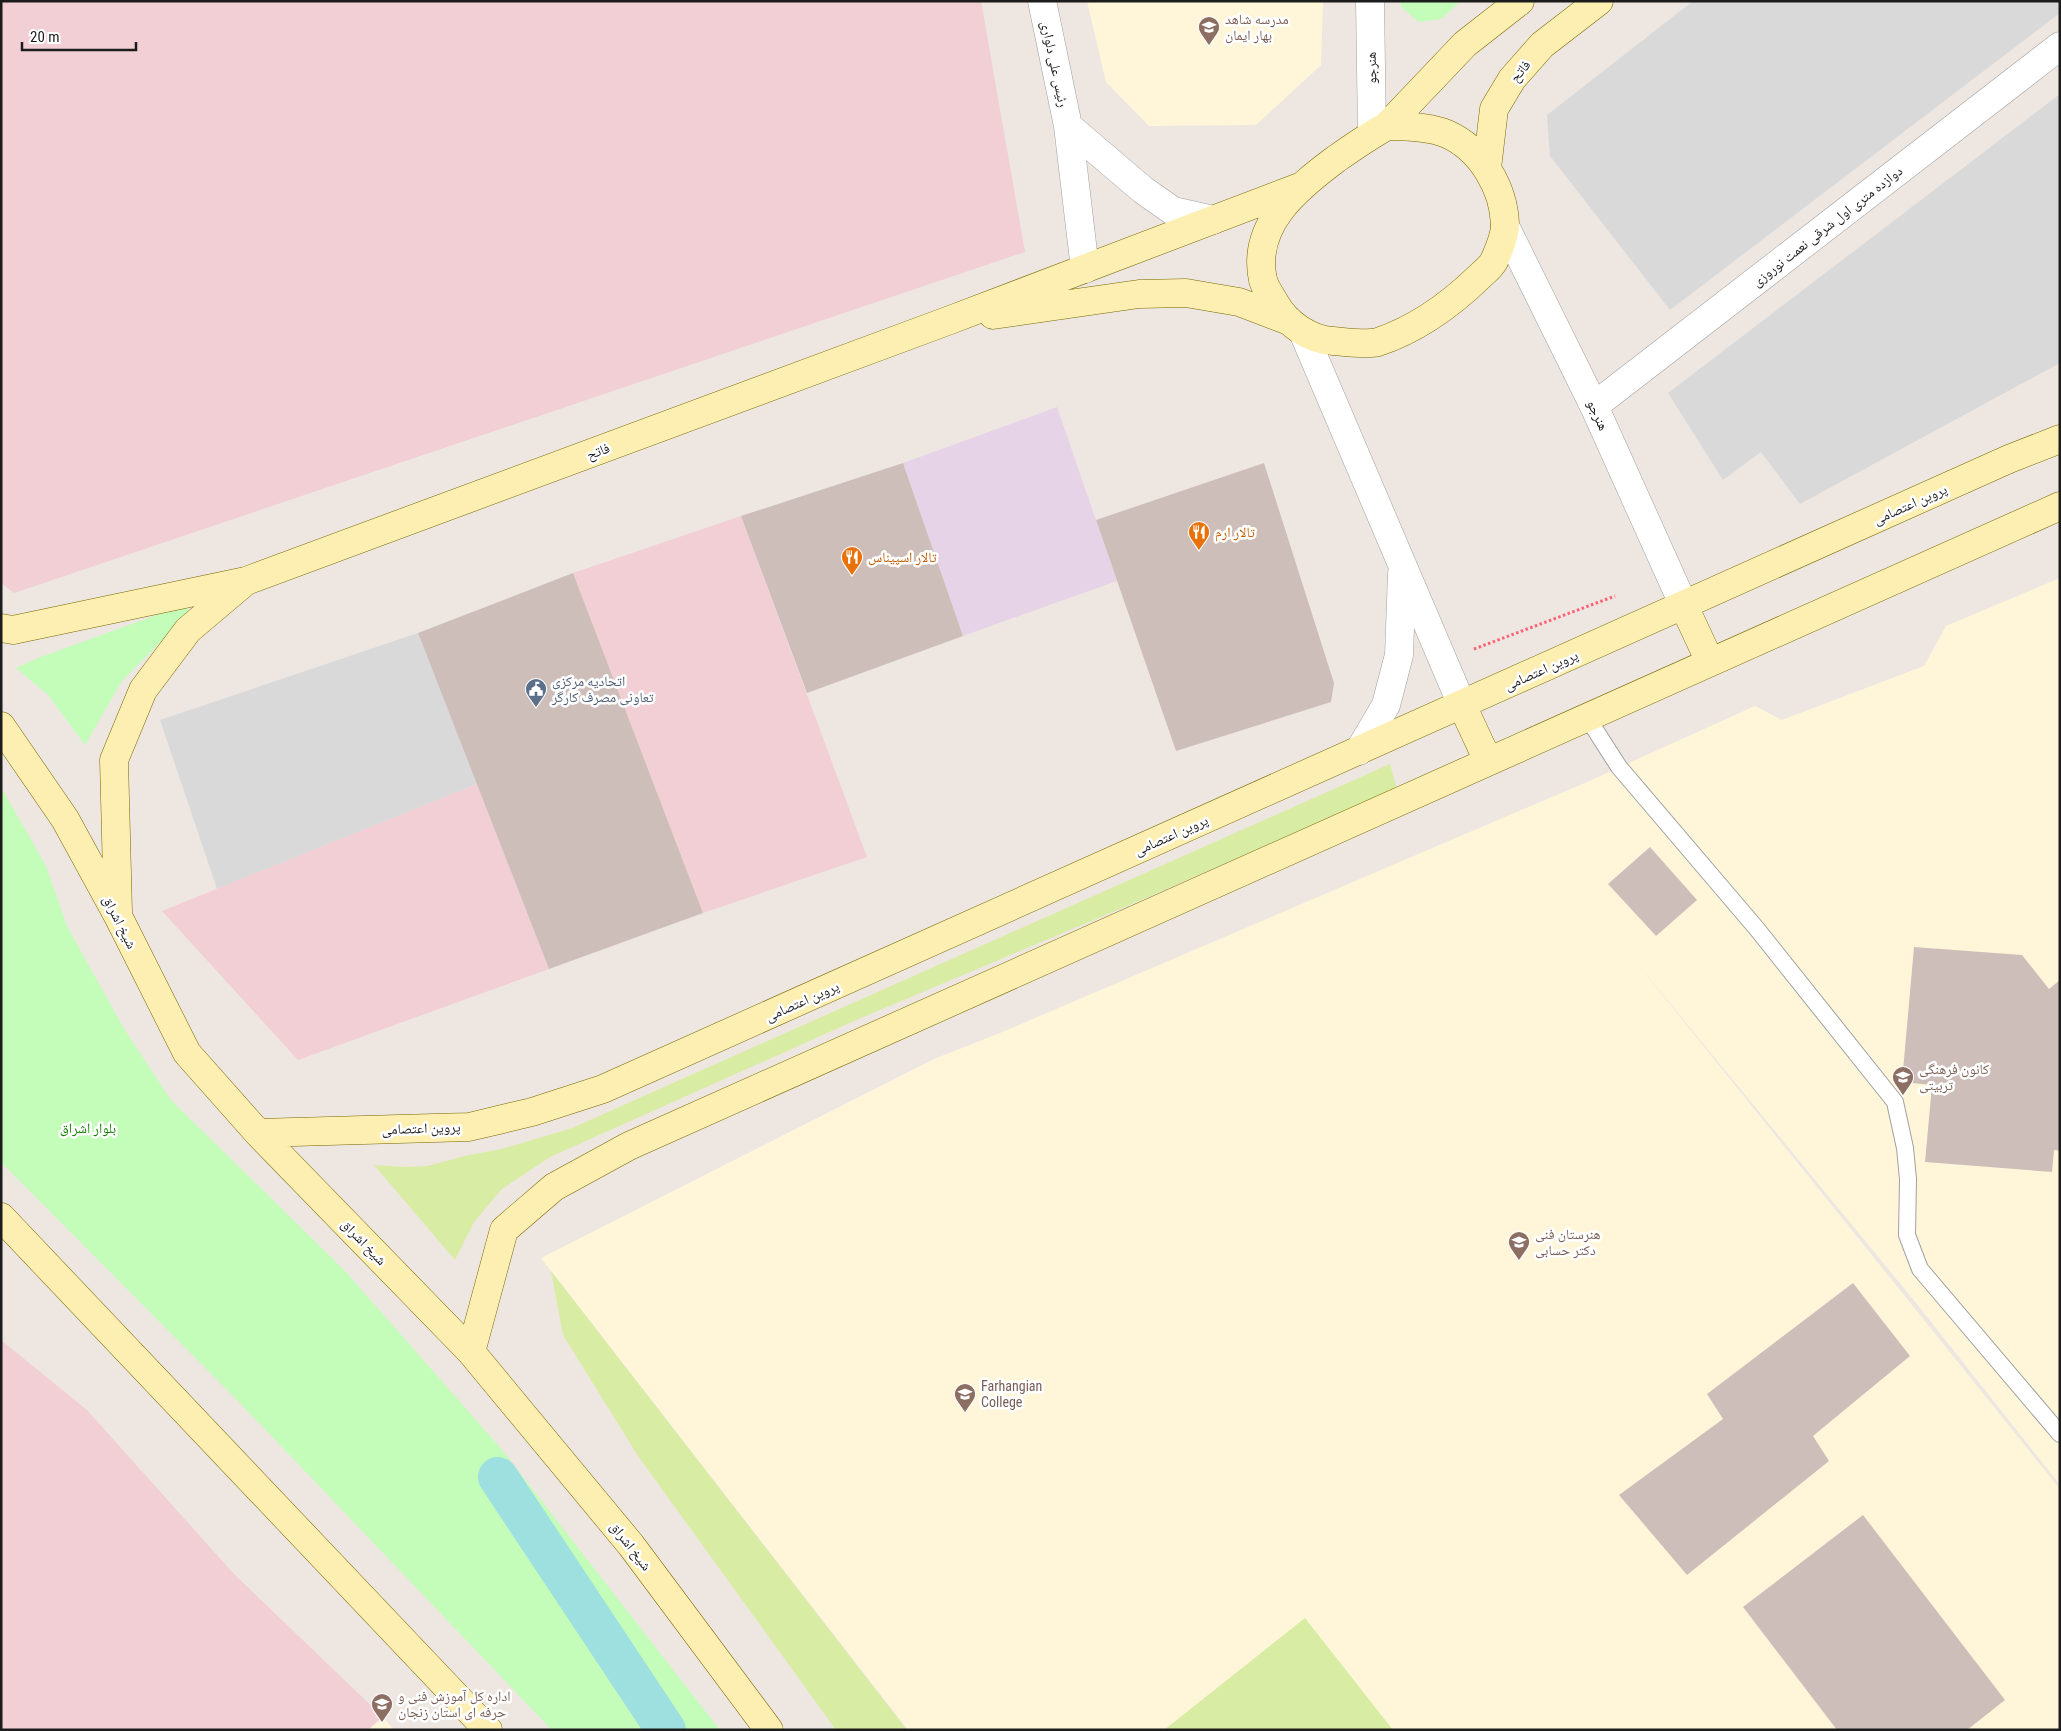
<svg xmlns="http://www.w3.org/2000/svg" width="2061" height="1731" viewBox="0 0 2061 1731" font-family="'Roboto Condensed','Noto Naskh Arabic',sans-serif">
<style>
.residential{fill:#dad9d9}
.commercial{fill:#f1cfd5}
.industrial{fill:#e7d3e8}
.education{fill:#fff6da}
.grass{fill:#d8eca3}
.park{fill:#c4fcba}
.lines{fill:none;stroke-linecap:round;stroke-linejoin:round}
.canal{stroke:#9edfdf;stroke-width:40}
.building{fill:#cebeba}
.service-casing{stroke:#a0a0a0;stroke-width:18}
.minor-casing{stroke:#a0a0a0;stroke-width:29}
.tertiary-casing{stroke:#a0a0a0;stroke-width:29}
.secondary-casing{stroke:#776800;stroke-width:29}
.path{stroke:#ff6276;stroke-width:3;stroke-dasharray:2.5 2.5;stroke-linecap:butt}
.service{stroke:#fff;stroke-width:16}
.minor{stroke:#fff;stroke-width:28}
.tertiary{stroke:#fff;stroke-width:28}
.secondary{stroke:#fdefb1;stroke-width:28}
.labels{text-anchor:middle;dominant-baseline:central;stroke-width:5;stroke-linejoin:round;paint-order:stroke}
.education-label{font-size:14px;fill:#785e54;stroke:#fff;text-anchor:start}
.street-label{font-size:14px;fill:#1c1c1c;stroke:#fff}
.food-label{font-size:14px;fill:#c56008;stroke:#fff;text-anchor:start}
.service-label{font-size:14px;fill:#4e5e75;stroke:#fff;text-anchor:start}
.park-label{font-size:14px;fill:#178005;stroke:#fff}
</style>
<rect width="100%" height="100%" fill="#eee7e1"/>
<path class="residential" d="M1693,1H2060V13L1670,310L1550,156L1547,115Z
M2060,94V363L1800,504L1761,452L1723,480L1668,393Z
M418,633L477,784L217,889L160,720Z"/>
<path class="commercial" d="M1,1H981L1025,252L14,593L1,583Z
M741,516L867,857L703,913L573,573Z
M477,784L549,969L298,1060L162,911Z
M1,1340L87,1410L234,1574L383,1717L368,1730H1Z"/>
<path class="industrial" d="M1057,407L1117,581L963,636L903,463Z"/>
<path class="education" d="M1087,1H1323L1321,65L1256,125L1149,126L1106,82Z
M2060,578V1485L1917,1304L1627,951L2060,1489V1730H908L541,1258L934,1059L1000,1033L1587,782L1755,706L1782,720L1924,666L1946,626Z
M383,1717L394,1730H368Z"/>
<path class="grass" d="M1390,764L1397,789L1141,900L854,1021L550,1157L502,1189L474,1222L455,1260L374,1165L405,1167L427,1166L469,1155L502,1149L572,1128Z
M551,1271L907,1730H836L638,1456L563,1335Z
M1305,1618L1393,1730H1164Z"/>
<path class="park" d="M1401,1H1461L1441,19L1419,22L1401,7Z
M187,604L188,614L122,681L85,745L48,695L16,668L38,658Z
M1,787L46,866L67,926L123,1027L171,1100L345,1271L498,1445L720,1730H552L236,1399L1,1162Z"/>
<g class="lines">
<path class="canal" d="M498,1477L666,1730"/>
</g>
<path class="building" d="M903,463L963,636L807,693L741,516Z
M1264,463L1334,683L1331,702L1176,751L1096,520Z
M573,573L703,913L549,969L418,633Z
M1650,847L1697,900L1656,936L1608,884Z
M1914,947L2022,955L2049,989L2060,980V1151L2054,1150L2052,1172L1925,1162L1932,1085L1902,1082Z
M1853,1283L1910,1356L1813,1436L1829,1461L1687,1575L1619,1495L1723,1419L1707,1394Z
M1863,1515L2005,1700L1967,1730H1837L1743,1607Z"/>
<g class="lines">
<g class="service-casing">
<path id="service" d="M1587,717L1619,767L1757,929L1895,1102L1905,1148L1908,1179L1907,1235L1920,1269L2060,1434"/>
</g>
<g class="minor-casing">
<path id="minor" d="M1042,1L1068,126L1085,269
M1068,126L1143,190L1173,211L1213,220
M1594,406L2060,46"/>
</g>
<g class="tertiary-casing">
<path id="tertiary" d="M1370,1L1372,134
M1505,226L1594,406L1684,606
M1303,332L1462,705
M1359,751L1386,705L1399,655L1402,574"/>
</g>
<g class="secondary-casing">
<path id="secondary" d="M1387,126C1404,126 1431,127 1447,134C1481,149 1504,188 1505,225C1505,234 1498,252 1494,261C1491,267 1484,272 1479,277C1450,305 1417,329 1378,342C1368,345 1345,342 1333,341C1310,340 1286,323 1275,303C1271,296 1265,288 1263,280C1251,225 1297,188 1336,159C1353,147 1369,136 1387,126Z
M1387,126L1465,44L1520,1
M1487,168L1494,109L1512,79L1542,45L1599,1
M993,315L1139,294L1186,293L1239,302L1289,321
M246,581L950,320L1302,186
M1684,606L1710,662
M1,628L13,630L246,581L188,630L143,690L114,760L118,912
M1462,705L1488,761
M1,726L65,819L118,916L187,1053L258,1133L471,1352L631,1545L769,1730
M258,1133L469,1127L532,1112L603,1089L2009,459L2060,439
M1,1217L488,1730
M471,1352L504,1230L554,1187L629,1146L2060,506"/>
</g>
<path class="path" d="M1474,649L1615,596"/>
<use href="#service" class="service"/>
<use href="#minor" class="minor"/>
<use href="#tertiary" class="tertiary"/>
<use href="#secondary" class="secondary"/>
</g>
<defs>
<g id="school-pin" transform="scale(1.125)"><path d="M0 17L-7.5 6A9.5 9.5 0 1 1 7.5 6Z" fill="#8d6e63" stroke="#fff"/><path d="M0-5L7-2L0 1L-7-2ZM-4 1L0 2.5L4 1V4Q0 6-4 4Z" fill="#fff"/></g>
<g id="restaurant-pin" transform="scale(1.125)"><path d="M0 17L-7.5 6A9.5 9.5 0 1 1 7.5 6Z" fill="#e8710a" stroke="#fff"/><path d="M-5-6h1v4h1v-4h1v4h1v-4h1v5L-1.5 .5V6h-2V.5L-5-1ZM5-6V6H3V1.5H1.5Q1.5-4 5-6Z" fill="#fff"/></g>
<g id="civic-pin" transform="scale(1.125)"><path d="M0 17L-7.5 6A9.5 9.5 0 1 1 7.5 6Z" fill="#5c6f8a" stroke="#fff"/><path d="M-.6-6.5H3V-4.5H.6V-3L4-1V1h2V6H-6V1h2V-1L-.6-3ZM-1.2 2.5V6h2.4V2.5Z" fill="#fff"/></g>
<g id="university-pin" transform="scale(1.125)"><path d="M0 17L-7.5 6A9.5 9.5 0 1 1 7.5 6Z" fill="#8d6e63" stroke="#fff"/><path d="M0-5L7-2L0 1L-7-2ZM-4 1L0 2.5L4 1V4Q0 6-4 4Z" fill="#fff"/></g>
</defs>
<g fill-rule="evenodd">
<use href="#school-pin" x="1209" y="27"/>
<use href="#restaurant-pin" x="1199" y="532"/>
<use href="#restaurant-pin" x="852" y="557"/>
<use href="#civic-pin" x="536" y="689"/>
<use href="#university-pin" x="1903" y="1077"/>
<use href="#school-pin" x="1519" y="1242"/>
<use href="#university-pin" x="965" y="1394"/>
<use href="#university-pin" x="382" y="1704"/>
</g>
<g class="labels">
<g class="education-label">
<text x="1225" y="19">مدرسه شاهد<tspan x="1225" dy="16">بهار ایمان</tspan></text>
<text x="1919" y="1069">کانون فرهنگی<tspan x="1919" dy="16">تربیتی</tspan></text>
<text x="1535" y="1234">هنرستان فنی<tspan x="1535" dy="16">دکتر حسابی</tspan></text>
<text x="981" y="1386">Farhangian<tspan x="981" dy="16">College</tspan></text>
<text x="398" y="1696">اداره کل آموزش فنی و<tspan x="398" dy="16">حرفه ای استان زنجان</tspan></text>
</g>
<g class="street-label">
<text transform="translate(1055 64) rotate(78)">رئیس علی دلواری</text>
<text transform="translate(1371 68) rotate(-91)">هنرجو</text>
<text transform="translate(1520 71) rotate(-50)">فاتح</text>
<text transform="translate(1827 226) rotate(-38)">دوازده متری اول شرقی نعمت نوروزی</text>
<text transform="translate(1598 415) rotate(65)">هنرجو</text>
<text transform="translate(598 451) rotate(-20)">فاتح</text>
<text transform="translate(1910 504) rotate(-24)">پروین اعتصامی</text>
<text transform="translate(1541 670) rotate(-24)">پروین اعتصامی</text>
<text transform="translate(1171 835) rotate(-24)">پروین اعتصامی</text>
<text transform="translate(120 922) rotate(63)">شیخ اشراق</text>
<text transform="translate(802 1001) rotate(-24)">پروین اعتصامی</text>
<text transform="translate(421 1128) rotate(-2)">پروین اعتصامی</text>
<text transform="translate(364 1242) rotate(46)">شیخ اشراق</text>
<text transform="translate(631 1546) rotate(52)">شیخ اشراق</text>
</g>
<g class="food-label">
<text x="1215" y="532">تالار ارم</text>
<text x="868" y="557">تالار اسپیناس</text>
</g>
<g class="service-label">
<text x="552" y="681">اتحادیه مرکزی<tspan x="552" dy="16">تعاونی مصرف کارگر</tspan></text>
</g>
<g class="park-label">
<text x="88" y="1128">بلوار اشراق</text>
</g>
</g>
<rect width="2061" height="1731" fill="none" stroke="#1c1c1c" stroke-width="5"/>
<path d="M22 42v8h114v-8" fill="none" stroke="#1c1c1c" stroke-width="2.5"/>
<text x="30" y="42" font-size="15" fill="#1c1c1c" stroke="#ffffff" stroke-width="4" paint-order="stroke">20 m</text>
</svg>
